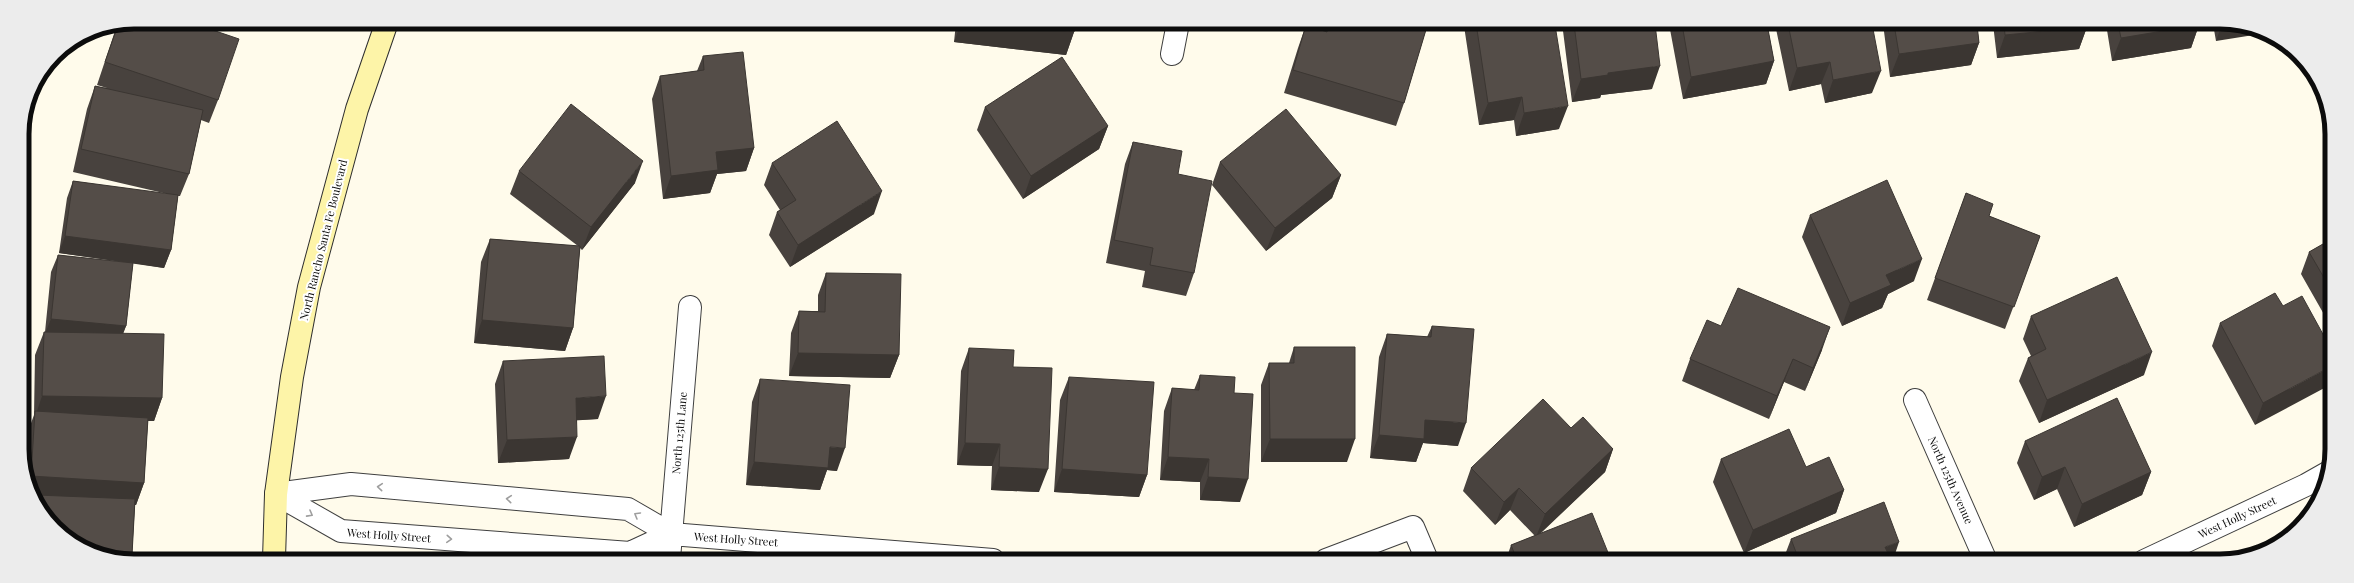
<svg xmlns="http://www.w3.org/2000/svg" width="2354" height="583" viewBox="0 0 2354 583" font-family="'Playfair Display',serif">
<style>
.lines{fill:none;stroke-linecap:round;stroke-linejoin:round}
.street-casing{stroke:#3f3f3f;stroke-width:24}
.secondary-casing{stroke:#2e2e2e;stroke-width:24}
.street{stroke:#fff;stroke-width:22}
.secondary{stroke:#fdf4a8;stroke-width:22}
.wall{fill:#48423e}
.shaded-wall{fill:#3b3632}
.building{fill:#544d48;stroke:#3b3632}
.oneway{stroke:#9e9e9e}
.labels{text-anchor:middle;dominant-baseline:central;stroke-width:4;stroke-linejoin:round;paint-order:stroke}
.street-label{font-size:11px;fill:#0c0c0c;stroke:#fff}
.rim{fill:none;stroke:#0c0c0c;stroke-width:5}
</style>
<rect width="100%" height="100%" fill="#fffbeb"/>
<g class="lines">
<g class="street-casing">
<path id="street" d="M1172,54L1178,23
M1915,400L1986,561
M276,494L351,484L628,509L671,534L993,560
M276,494L341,531L630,553L671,534
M669,559L690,307
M1326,560L1413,527L1427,560
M2144,561L2306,485L2329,472"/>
</g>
<g class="secondary-casing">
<path id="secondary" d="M274,559L276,494L292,377L309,287L357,109L387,22"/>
</g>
<use href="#street" class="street"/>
<use href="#secondary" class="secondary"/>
</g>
<path class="wall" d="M134,22H200L199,26L218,100L209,123L201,120L189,174L180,196H178L171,250L164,268L133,263L126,326L123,334L162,398L154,421H148L144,483L136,505H135L132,555L131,559H112L55,528L24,471L27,434L34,415L35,355L44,332H45L51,272L58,255L131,263L59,253L67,198L73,181L172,195L73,172L87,109L95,86L107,88L97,85L117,25Z
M956,23H1075L1074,32L1066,55L954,42Z
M1327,23H1428L1404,103L1396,126L1284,93L1298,48L1306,25L1325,31Z
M1465,23H1518L1519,30L1559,129L1516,136L1514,120L1479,125L1464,26Z
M1562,23L1655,24L1652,89L1601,95L1600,98L1572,102Z
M1669,24H1767L1774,61L1766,84L1683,99Z
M1775,24H1872V93L1825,103L1821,84L1789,91Z
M1883,24H1977L1979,43L1971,65L1890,77Z
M1993,24H2087V27L2079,49L1997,58Z
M2106,24H2199V25L2191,48L2112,61Z
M2213,24H2242L2216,41Z
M703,56L754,148L746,171L717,174L710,193L663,199L652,99L660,76L697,71Z
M985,107L1108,126L1099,149L1023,199L977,130Z
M1133,142L1178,174L1194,273L1186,296L1142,287L1145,271L1106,263L1125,164Z
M1220,162L1341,175L1332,198L1266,251L1212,185Z
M772,163L874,214L790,267L769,235L777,212L780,210L764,185Z
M519,171L635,183L582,250L580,248L573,328L565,351L474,343L481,262L490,239L578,246L510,194Z
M1966,193L1989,216L2040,236L2005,329L1927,300Z
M1810,215L1914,281L1888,294L1882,308L1842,326L1802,237Z
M2330,240V325L2301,274L2309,252Z
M826,273L899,355L890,378L789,376L791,333L799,311H818V295Z
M2283,306L2330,347L2255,425L2212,346L2220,323Z
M2031,316L2144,375L2039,423L2019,381L2028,358L2031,356L2023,339Z
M1432,326L1458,446L1423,443L1416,462L1370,458L1379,357L1387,334L1427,337Z
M1721,326L1822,350L1805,391L1784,382L1769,419L1682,381L1690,359Z
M1294,347L1347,462H1261V385L1269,363H1289Z
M969,348L1013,367L1039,492L991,490L992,466L957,465L961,371Z
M503,361L598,419L577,420L569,459L498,463L495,384Z
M1200,375L1234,393L1240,502L1200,500V482L1160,480L1164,411L1172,388L1194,390Z
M1069,377L1147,475L1139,497L1054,492L1060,400Z
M760,379L837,471L827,470L820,490L746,485L752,402Z
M1571,428L1613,449L1605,472L1540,534L1611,560H1506L1511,545L1535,536L1510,510L1495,525L1463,491L1471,468Z
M2025,441L2151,472L2142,495L2074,527L2057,489L2034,500L2017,463Z
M1721,459L1806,467L1844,490L1836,513L1744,553L1713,482Z
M1791,539L1893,560H1783Z"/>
<path class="shaded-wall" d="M961,23H994L1074,32L1066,55L954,42Z
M2222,24H2242L2260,34L2216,41Z
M2199,25L2191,48L2112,61L2121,38Z
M2087,27L2079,49L1997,58L2005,35Z
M1979,43L1971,65L1890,77L1899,54Z
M1774,61L1766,84L1683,99L1691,77Z
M1830,62L1821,84L1789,91L1797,68Z
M1660,66L1652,89L1601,95L1600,98L1572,102L1581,79L1608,73Z
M1881,71L1872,93L1825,103L1833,80Z
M1522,97L1514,120L1479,125L1488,103Z
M1568,106L1559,129L1516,136L1524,113Z
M1108,126L1099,149L1023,199L1031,176Z
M754,148L746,171L717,174L710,193L663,199L671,176L716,152Z
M643,161L635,183L582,250L591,227Z
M1341,175L1332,198L1266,251L1275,228Z
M882,191L874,214L790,267L798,245Z
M65,236L171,250L164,268L59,253Z
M1922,259L1914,281L1888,294L1882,308L1842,326L1850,303L1886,275Z
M51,319L126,326L119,343L44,336Z
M482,320L573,328L565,351L474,343Z
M1830,327L1822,350L1805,391L1813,368Z
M2152,352L2144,375L2039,423L2047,400Z
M798,353L899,355L890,378L789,376Z
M1793,359L1784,382L1769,419L1777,396Z
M2330,367V385L2255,425L2263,403Z
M42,396L162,398L154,421L34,419L35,417Z
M606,396L598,419L567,421L576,398Z
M1425,420L1466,423L1458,446L1423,443L1416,462L1370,458L1379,435Z
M577,437L569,459L498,463L507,440Z
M1270,439H1355L1347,462H1261Z
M965,443L1000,444L992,466L957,465Z
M830,447L845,448L837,471L827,470L820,490L746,485L754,462Z
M1613,449L1605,472L1536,537L1545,514Z
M1168,457L1209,459L1200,482L1160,480Z
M999,467L1048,469L1039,492L991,490Z
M2065,467L2057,489L2034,500L2042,477Z
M1062,469L1147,475L1139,497L1054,492Z
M2151,472L2142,495L2074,527L2082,504Z
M31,476L144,483L136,505L39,499L29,480Z
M1208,477L1248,479L1240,502L1200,500Z
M1519,488L1510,510L1495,525L1504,502Z
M1844,490L1836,513L1744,553L1753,530Z
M1899,542L1893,560H1881L1885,547Z
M102,553L132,555L131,559H112Z"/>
<path class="building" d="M134,22H189L239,39L218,100L105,62L118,25Z
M994,23H1075L1074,32Z
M1329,23H1428L1404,103L1293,70L1306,25L1327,32Z
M1476,23H1518L1519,30L1555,25L1568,106L1524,113L1522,97L1488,103Z
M1574,24H1655L1660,66L1608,73V75L1581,79Z
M1682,24H1767L1774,61L1691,77Z
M1788,24H1872L1881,71L1833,80L1830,62L1797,68Z
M1894,24H1977L1979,43L1899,54Z
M2004,24H2087V27L2005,35Z
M2118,24H2199V25L2121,38Z
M743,52L754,148L716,152L718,170L671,176L660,76L704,70L703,56Z
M1062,57L1108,126L1031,176L985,107Z
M95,86L203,110L189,174L81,149Z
M571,104L643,161L591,227L519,171Z
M1286,109L1341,175L1275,228L1220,162Z
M837,121L882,191L798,245L777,212L796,200L772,163Z
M1133,142L1182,151L1178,174L1212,181L1194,273L1150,265L1153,248L1114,240Z
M1887,180L1922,259L1886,275L1891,285L1850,303L1810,215Z
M73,181L178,195L171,250L65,236Z
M1966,193L1993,204L1989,216L2040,236L2014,307L1935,278Z
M490,239L580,246L573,328L482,320Z
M2330,240V288L2309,252Z
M58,255L133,263L126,326L51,319Z
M826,273L901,274L899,355L798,353L799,311L825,312Z
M2117,277L2152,352L2047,400L2028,358L2046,349L2031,316Z
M1738,288L1830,327L1813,368L1793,359L1777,396L1690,359L1707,320L1721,326Z
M2275,293L2283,306L2302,296L2330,347V367L2263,403L2220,323Z
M1432,326L1474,329L1466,423L1425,420L1424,439L1379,435L1387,334L1431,337Z
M44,332L164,334L162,398L42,396Z
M1294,347H1355V439H1270L1269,363H1294Z
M969,348L1014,350L1013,367L1052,368L1048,469L999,467L1000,444L965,443Z
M604,356L606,396L576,398L577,437L507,440L503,361Z
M1200,375L1235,377L1234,393L1253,394L1248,479L1208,477L1209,459L1168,457L1172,388L1199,390Z
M1069,377L1154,382L1147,475L1062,469Z
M760,379L850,385L845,448L830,447L828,468L754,462Z
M2117,398L2151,472L2082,504L2065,467L2042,477L2025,441Z
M1543,399L1571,428L1583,417L1613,449L1545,514L1519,488L1504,502L1471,468Z
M35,411L148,418L144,483L31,476Z
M1789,429L1806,467L1829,457L1844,490L1753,530L1721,459Z
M37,495L135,499L132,555L102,553L55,528Z
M1884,502L1899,542L1885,547L1891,560H1799L1791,539Z
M1592,513L1611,560H1517L1511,545Z"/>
<defs><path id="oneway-chevron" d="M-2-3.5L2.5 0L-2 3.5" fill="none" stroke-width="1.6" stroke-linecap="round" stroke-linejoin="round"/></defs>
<g class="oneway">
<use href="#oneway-chevron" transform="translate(380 487) rotate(-175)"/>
<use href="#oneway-chevron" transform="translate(509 499) rotate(-175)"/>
<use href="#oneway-chevron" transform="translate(310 514) rotate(29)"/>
<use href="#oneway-chevron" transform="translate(637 515) rotate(-150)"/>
<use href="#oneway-chevron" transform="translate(449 539) rotate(4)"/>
</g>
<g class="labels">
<g class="street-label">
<text transform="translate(323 240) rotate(-76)">North Rancho Santa Fe Boulevard</text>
<text transform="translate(679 433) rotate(-85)">North 125th Lane</text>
<text transform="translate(1951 480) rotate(66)">North 125th Avenue</text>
<text transform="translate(2237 517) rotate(-25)">West Holly Street</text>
<text transform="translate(389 535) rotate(4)">West Holly Street</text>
<text transform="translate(736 539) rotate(4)">West Holly Street</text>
</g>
</g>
<path d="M0 0H2354V583H0ZM134 29H2220A105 105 0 0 1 2325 134V449A105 105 0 0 1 2220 554H134A105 105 0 0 1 29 449V134A105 105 0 0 1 134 29Z" fill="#ececec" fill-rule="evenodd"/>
<path class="rim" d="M134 29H2220A105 105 0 0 1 2325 134V449A105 105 0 0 1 2220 554H134A105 105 0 0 1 29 449V134A105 105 0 0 1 134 29Z"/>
</svg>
